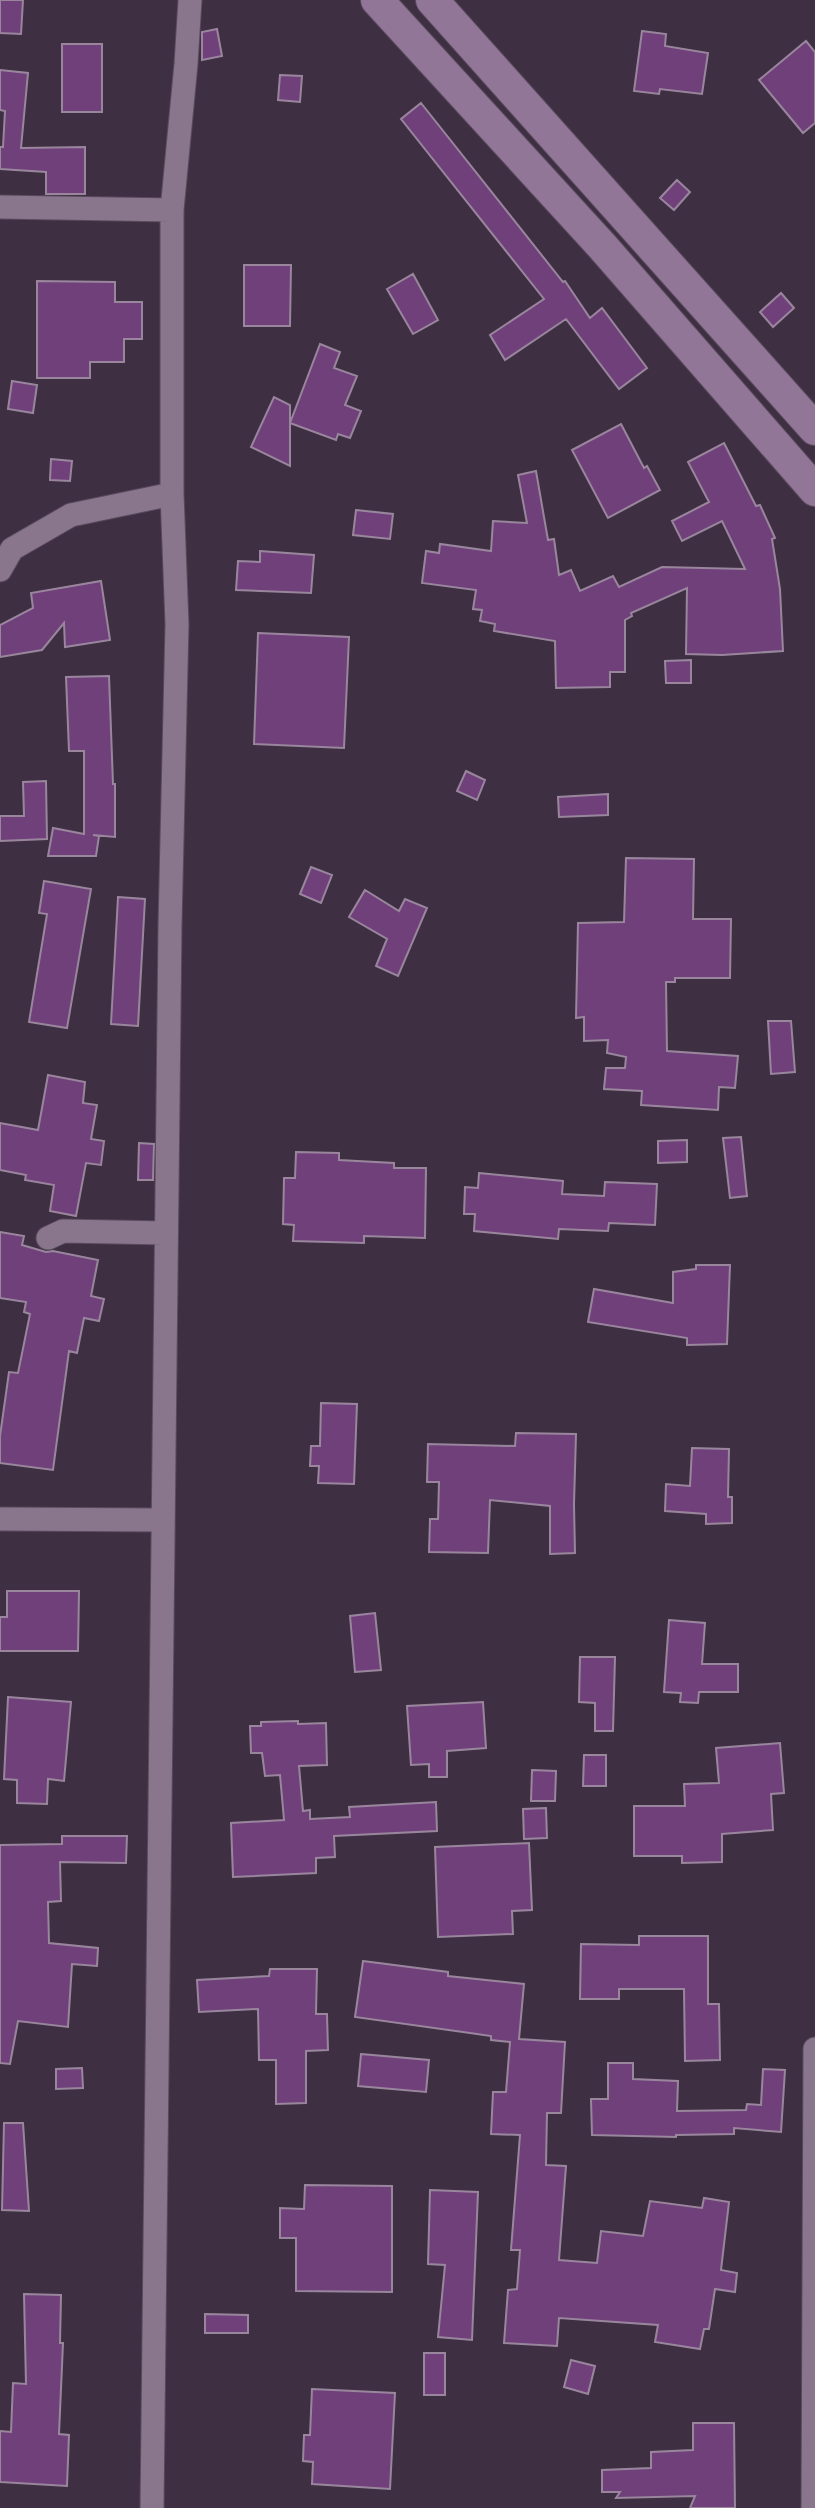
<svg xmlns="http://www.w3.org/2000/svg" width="815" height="2508" viewBox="0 0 815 2508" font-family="Figtree,sans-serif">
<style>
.building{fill:#70407b;stroke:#99869d;stroke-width:2}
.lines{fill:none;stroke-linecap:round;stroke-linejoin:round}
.minor-casing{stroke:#594b5d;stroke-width:25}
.secondary-casing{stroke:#594b5d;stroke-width:34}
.minor{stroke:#89768d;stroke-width:23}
.secondary{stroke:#917697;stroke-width:32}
</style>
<rect width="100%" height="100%" fill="#3f2f43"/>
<path class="building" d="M0,0H23L21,34L0,33Z
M217,29L222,56L202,60V32Z
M642,31L666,34L665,46L708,53L702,94L660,89L659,94L634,91Z
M806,41L815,52V123L803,133L759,80Z
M62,44H102V112H62Z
M0,70L28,73L21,148L85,147V194H46V172L0,169V147H3L5,111L0,110Z
M280,75L302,76L300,102L278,100Z
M421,103L563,282L565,281L590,318L602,308L647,368L619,389L566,319L505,360L490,335L544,299L401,119Z
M677,180L690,192L674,210L660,198Z
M244,265H291L290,326H244Z
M413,274L438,320L413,334L387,289Z
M37,281L115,282V302H142V339H124V362H90V378H37Z
M781,293L794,308L773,327L760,312Z
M320,344L340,352L334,368L357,376L345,405L361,411L350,438L338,434L336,440L290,423V466L251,447L274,397L290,405V423Z
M12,381L37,385L33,413L8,409Z
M621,424L644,468L647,466L660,490L608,518L572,450Z
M724,443L756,506L760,505L775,538L772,539L780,589L783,651L722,655L686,654L687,588L631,613L632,616L625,620V672H610V687L556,688L555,641L494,631L495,624L480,621L482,610L473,609L476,590L422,583L426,551L439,553L440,544L491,551L493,521L527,523L518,475L536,471L548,540L554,539L559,575L571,570L580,591L613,576L619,587L662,567L745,569L722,521L682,541L672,521L709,502L688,462Z
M51,459L72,461L70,481L50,480Z
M356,510L393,514L390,539L353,535Z
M260,551L314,555L311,593L236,590L238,561L260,562Z
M101,581L110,640L65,647L64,623L42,650L0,657V625L33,608L31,593Z
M258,633L349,637L344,748L254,744Z
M691,660V683H666L665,661Z
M109,676L113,784H115V837L93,835L99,836L96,856H48L53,828L84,834V751H69L66,677Z
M466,771L485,780L477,800L457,791Z
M46,781L47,839L0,841V816H24L23,782Z
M608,794V815L559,817L558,797Z
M626,858L694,859L693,919H731L730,978H675V982H666L667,1051L738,1056L735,1088L719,1087L718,1110L641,1105L642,1091L604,1089L606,1068H625L626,1057L607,1053L608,1040L584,1041V1017L576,1018L578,923L624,922Z
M311,867L332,875L321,903L300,894Z
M44,881L91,889L67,1028L29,1022L47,914L39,913Z
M365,890L399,911L405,899L427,908L398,976L376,966L387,939L349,917Z
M118,897L145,899L138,1026L111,1024Z
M768,1021H791L795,1072L771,1074Z
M48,1075L85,1082L83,1103L97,1105L91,1139L104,1141L101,1165L86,1163L76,1216L50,1211L54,1185L25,1180L26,1175L0,1170V1123L38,1130Z
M741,1137L747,1196L730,1198L723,1138Z
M687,1140V1162L658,1163V1141Z
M139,1143L154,1144L153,1180H138Z
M296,1152L339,1153V1160L394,1163V1168H426L425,1238L364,1236V1243L293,1241L294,1225L283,1224L284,1178H295Z
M479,1173L563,1181L562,1194L604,1196L605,1182L657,1184L655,1225L609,1223L608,1231L559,1229L558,1239L474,1231L475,1214H464L465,1187L478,1188Z
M0,1232L24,1236L22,1245L46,1252L53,1251L98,1260L91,1296L104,1299L99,1321L84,1318L77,1353L69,1351L53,1470L0,1463V1436L9,1372L18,1373L30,1314L24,1312L26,1302L0,1298Z
M696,1265H730L727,1344L687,1345V1338L588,1322L594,1289L673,1303V1272L696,1269Z
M321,1403L357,1404L354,1484L318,1483L319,1466H310L311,1446H320Z
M516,1433L576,1434L574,1504L575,1553L550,1554V1506L490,1500L488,1553L429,1552L430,1519H438L439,1482H427L428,1444L515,1446Z
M692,1448L729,1449L728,1497H732V1523L706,1524V1514L665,1511L666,1484L690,1486Z
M7,1591H79L78,1651H0V1617H7Z
M375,1613L381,1670L355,1672L350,1616Z
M669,1620L705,1623L702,1664H738V1692H699L698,1703L680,1702L681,1693L664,1692Z
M580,1657H615L613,1731H595V1703L579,1702Z
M8,1697L71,1702L64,1781L48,1779L47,1804L17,1803V1780L4,1779Z
M483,1702L486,1748L447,1751V1777H429V1764L411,1765L407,1706Z
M298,1721V1724L326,1723L327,1765L299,1766L303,1811L310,1810V1819L350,1817L349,1807L436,1802L437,1831L334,1836L335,1857L316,1858V1873L233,1877L231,1823L284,1820L280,1775L265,1776L262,1753H251L250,1726H261V1722Z
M780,1743L784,1793L771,1794L773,1830L722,1834V1862L682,1863V1856H634V1806H685L684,1784L719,1783L716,1748Z
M584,1755H606V1786H583Z
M532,1770L556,1771L555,1801H531Z
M546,1808L547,1838L524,1839L523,1809Z
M62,1836H127L126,1863L60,1862L61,1901L48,1902L49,1943L98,1948L97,1966L72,1964L68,2027L18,2021L10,2064L0,2063V1845L62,1844Z
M529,1843L532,1910L512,1911L513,1934L438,1937L435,1847Z
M639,1936H708V2004H719L720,2060L685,2061L684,1989H619V1999H580L581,1944L639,1945Z
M363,1961L448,1972V1976L524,1984L519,2039L565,2042L561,2113H547L546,2165L566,2166L559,2260L597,2263L601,2231L643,2236L650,2201L702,2208L704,2198L729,2202L721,2270L737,2273L735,2292L715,2289L709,2329H704L700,2349L655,2342L658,2325L559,2318L557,2346L504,2343L508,2290L517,2289L520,2250H511L520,2135L491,2134L493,2092H506L510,2042L491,2040V2036L470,2033L355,2017Z
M270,1969H317L316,2014H327L328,2050L306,2051V2103L276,2104V2060H259L258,2009L199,2012L197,1980L269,1976Z
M361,2054L429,2060L426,2092L358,2086Z
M608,2063H633V2079L678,2081L677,2111L746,2110L747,2104L761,2105L763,2069L785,2070L781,2132L734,2128V2134L676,2135V2137L592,2135L591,2099H608Z
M82,2068L83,2088L56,2089V2069Z
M4,2123H23L29,2211L2,2210Z
M305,2185L392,2186V2292L296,2291V2238H280V2208L304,2209Z
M430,2190L478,2192L472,2340L438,2337L445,2265L428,2264Z
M24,2294L61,2295L60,2343H63L59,2434L69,2435L67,2486L0,2482V2431L11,2432L13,2383L26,2384Z
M205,2314L248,2315V2333H205Z
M424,2353H445V2395H424Z
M571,2360L595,2366L588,2394L564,2387Z
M312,2389L395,2393L390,2489L312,2484L313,2462L303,2461L304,2435H310Z
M693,2423H734L735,2508H690L695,2496L616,2498L620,2492H602V2470L651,2468V2452L693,2450Z"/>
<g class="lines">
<g class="minor-casing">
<path id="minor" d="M0,207L172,210
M0,570L12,549L71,515L172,494
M48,1238L63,1231L166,1233
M0,1519L163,1520
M152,2508L170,925L177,624L172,494V210L186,64L190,0
M813,2508L815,2049"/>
</g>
<g class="secondary-casing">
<path id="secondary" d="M377,0L602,246L815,490
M432,0L815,429"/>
</g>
<use href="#minor" class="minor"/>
<use href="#secondary" class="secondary"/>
</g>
</svg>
